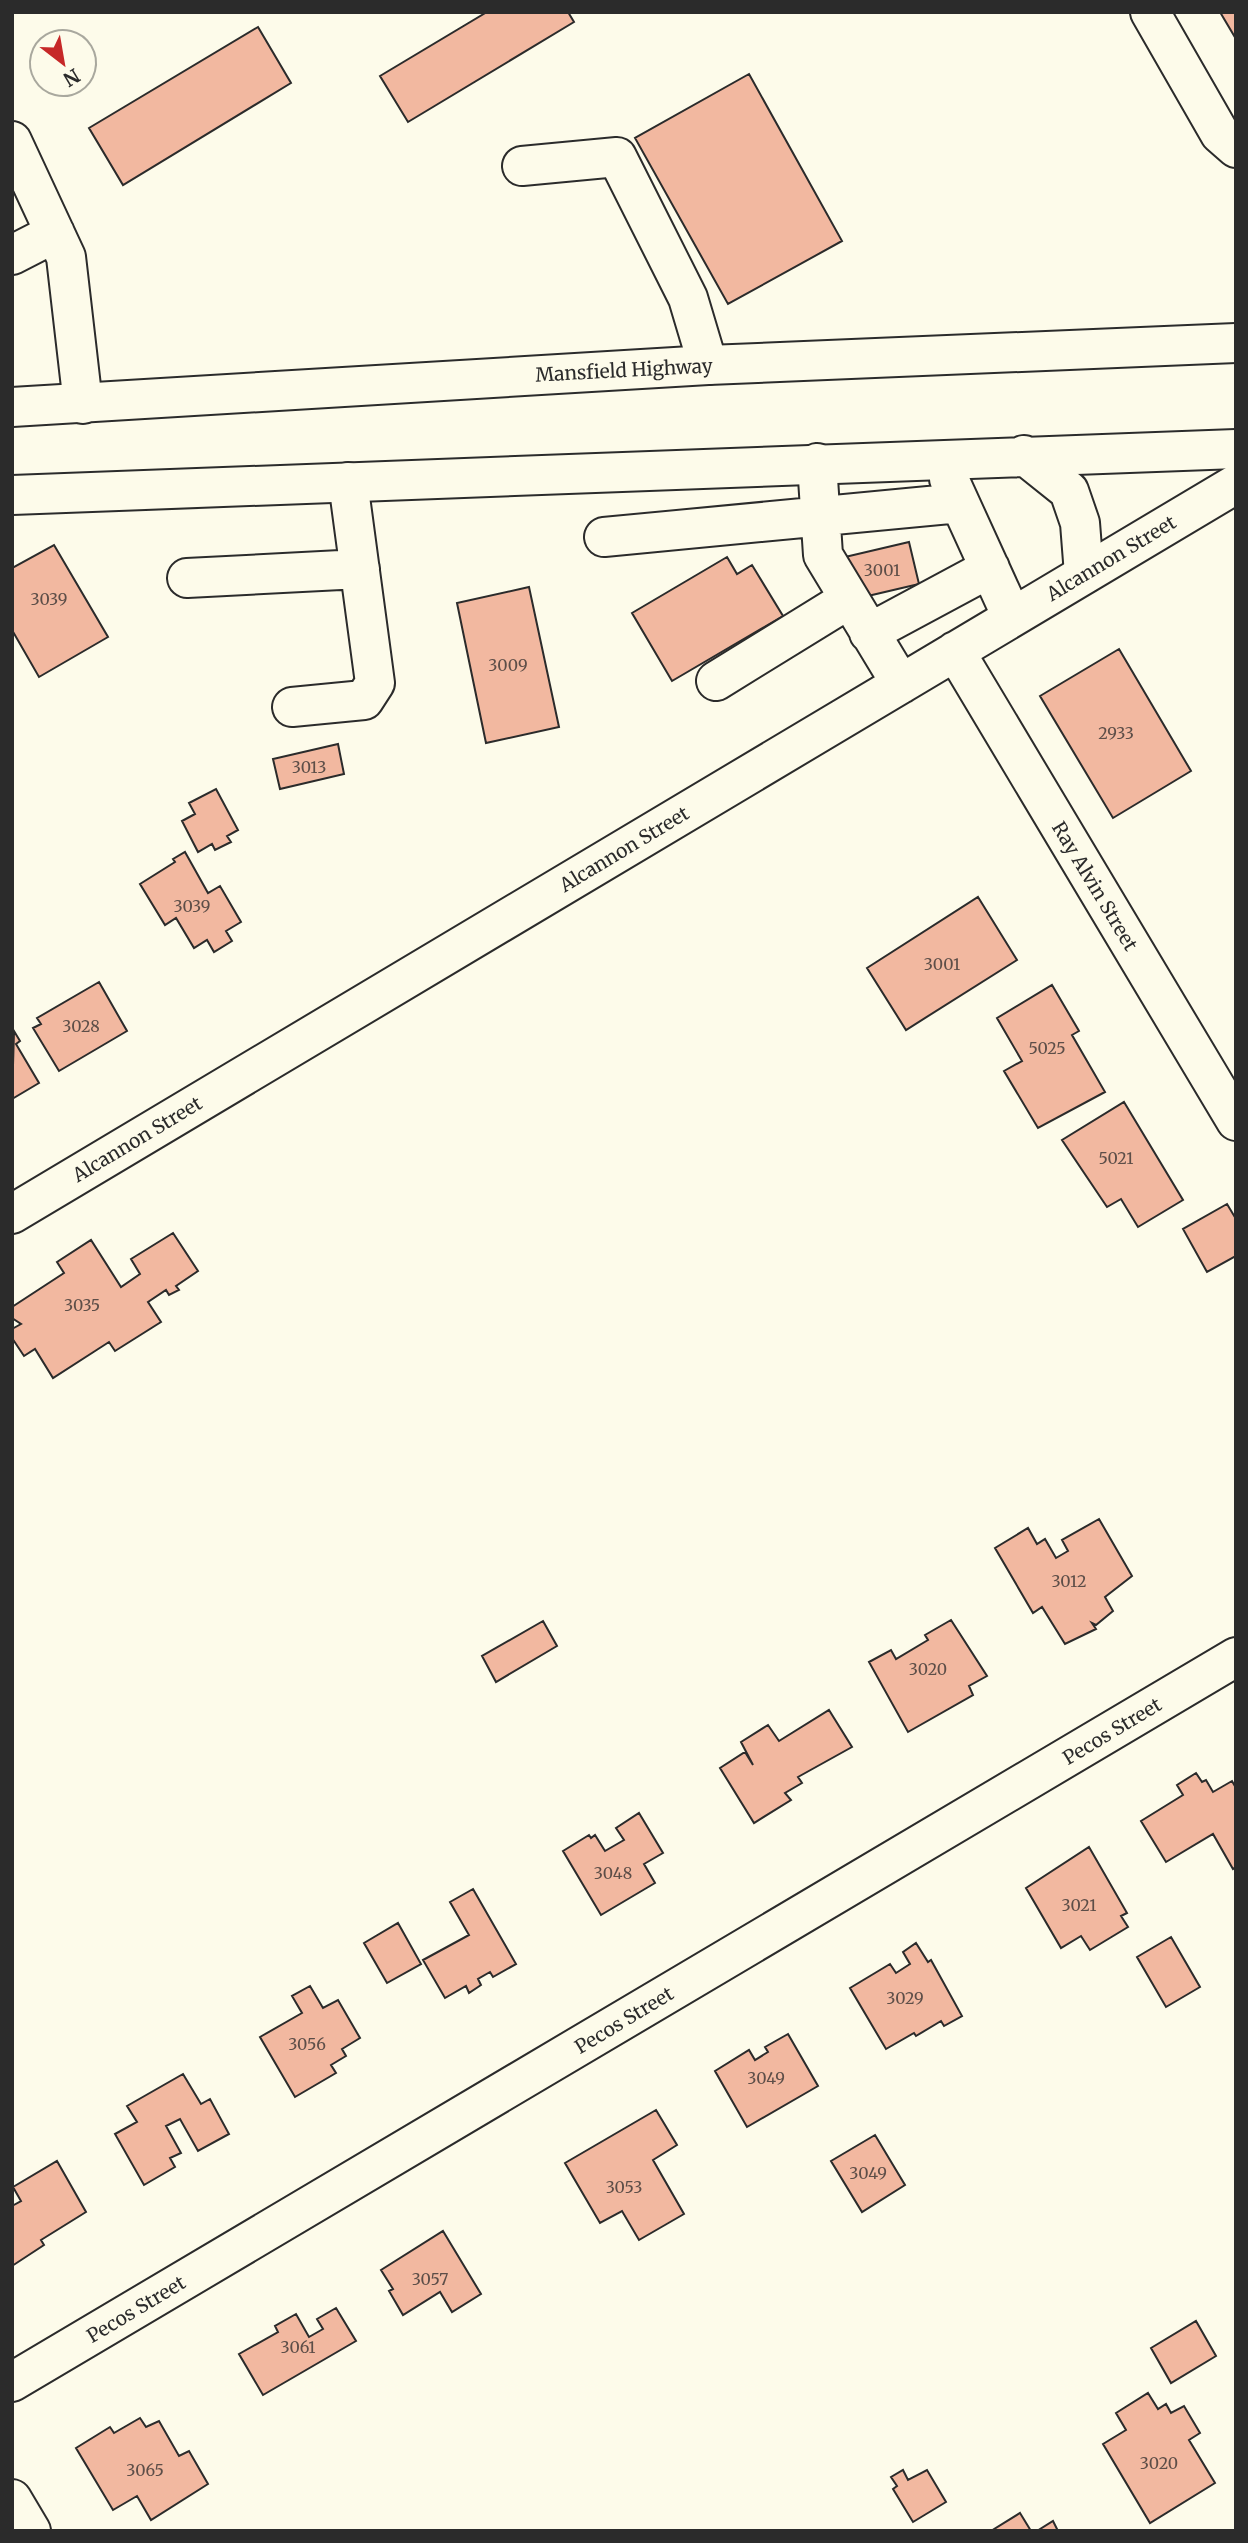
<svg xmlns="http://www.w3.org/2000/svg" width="1248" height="2543" viewBox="0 0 1248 2543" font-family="Merriweather,serif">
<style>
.building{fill:#f2b8a0;stroke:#2b2b2b;stroke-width:2}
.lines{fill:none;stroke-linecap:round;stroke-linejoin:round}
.minor-casing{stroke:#2b2b2b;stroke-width:42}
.major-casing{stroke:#2b2b2b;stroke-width:42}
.minor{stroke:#fdfbea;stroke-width:38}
.major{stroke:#fdfbea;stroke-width:38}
.labels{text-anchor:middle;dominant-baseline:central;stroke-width:5;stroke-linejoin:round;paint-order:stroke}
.number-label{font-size:16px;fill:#5d4e48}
.street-label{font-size:19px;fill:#2b2b2b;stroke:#fdfbea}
</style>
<rect width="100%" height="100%" fill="#fdfbea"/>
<path class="building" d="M487,12H568L574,22L408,122L380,76Z
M1220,12H1236V39Z
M258,27L291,83L123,185L89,128Z
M749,74L842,241L728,304L635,138Z
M909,542L919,584L855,599L845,557Z
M54,545L108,637L39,677L12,630V568Z
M727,557L737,574L752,565L783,616L672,681L632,613Z
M529,587L559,727L486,743L457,603Z
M1119,649L1191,771L1113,818L1040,696Z
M338,744L344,774L280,789L273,759Z
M216,789L238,830L227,836L231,842L215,850L212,844L198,852L182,821L195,814L189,803Z
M185,852L208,893L220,886L241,922L226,931L232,941L214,952L207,940L194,948L176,918L165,925L140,884L175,862L173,859Z
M978,897L1017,960L906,1030L867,968Z
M99,982L127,1031L59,1071L33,1028L41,1024L37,1018Z
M1052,985L1079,1031L1072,1035L1105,1092L1038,1128L1004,1071L1022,1061L997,1018Z
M14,1031L20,1041L16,1044L39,1083L12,1099Z
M1124,1102L1183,1200L1138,1227L1121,1199L1107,1207L1062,1140Z
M1227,1204L1236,1219V1256L1207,1272L1183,1229Z
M173,1233L198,1271L176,1286L179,1290L169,1295L166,1290L148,1302L161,1322L115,1351L109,1342L53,1378L35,1349L24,1356L12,1338V1329L21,1324L12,1318V1307L64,1273L57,1262L91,1240L121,1287L140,1274L131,1259Z
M1099,1519L1132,1576L1105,1597L1113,1611L1096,1625L1092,1623L1096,1629L1065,1644L1042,1607L1033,1613L995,1548L1028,1528L1037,1544L1045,1539L1056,1558L1068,1551L1062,1540Z
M951,1620L987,1676L969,1686L973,1695L908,1732L869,1662L891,1650L896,1659L928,1640L925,1635Z
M543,1621L557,1646L496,1682L482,1656Z
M829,1710L852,1747L798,1777L802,1783L785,1793L791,1800L754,1823L720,1768L745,1752L753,1765L741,1742L768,1725L779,1741Z
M1196,1773L1202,1782L1206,1780L1213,1792L1232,1781L1236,1788V1867L1233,1869L1213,1834L1166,1862L1141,1821L1183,1795L1177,1785Z
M639,1813L663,1853L644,1864L655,1883L601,1915L563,1851L589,1835L591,1838L595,1835L605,1851L624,1840L616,1828Z
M1089,1847L1127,1913L1121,1916L1128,1927L1090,1950L1081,1936L1061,1948L1026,1888Z
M473,1889L516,1964L493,1977L490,1972L478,1979L481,1985L469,1993L466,1986L445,1998L423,1960L469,1935L450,1902Z
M398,1923L421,1964L387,1983L364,1943Z
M1171,1937L1200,1987L1166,2007L1137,1957Z
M916,1943L928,1962L931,1960L962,2016L944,2026L941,2021L916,2036L914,2033L886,2049L850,1988L890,1964L896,1973L910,1964L903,1952Z
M310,1986L323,2008L338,2000L360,2038L342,2049L346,2056L331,2065L336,2073L295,2097L260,2037L302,2013L292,1996Z
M788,2034L818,2086L747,2127L715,2071L749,2050L755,2060L768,2052L765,2047Z
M183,2074L201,2104L210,2099L229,2134L198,2151L180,2119L166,2126L181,2153L170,2158L175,2167L144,2185L115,2134L137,2122L127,2106Z
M656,2110L677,2145L653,2160L684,2214L639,2240L622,2211L600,2223L565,2163Z
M875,2135L905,2185L862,2212L831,2161Z
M57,2161L86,2212L41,2240L44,2245L12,2266V2206L21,2201L13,2187Z
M443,2231L481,2294L452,2312L440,2292L403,2315L389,2291L393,2289L381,2270Z
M336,2308L356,2341L263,2395L239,2354L278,2332L275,2326L296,2314L309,2337L323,2329L317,2319Z
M1196,2321L1216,2356L1171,2383L1151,2348Z
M1148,2393L1158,2409L1166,2404L1171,2413L1184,2406L1200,2433L1189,2440L1215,2483L1150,2523L1103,2444L1126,2430L1116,2413Z
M140,2418L146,2427L159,2421L179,2456L189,2451L208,2484L151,2520L137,2496L113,2510L76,2448L110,2427L114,2433Z
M903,2470L908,2480L927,2470L946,2502L913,2522L893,2489L897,2486L891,2477Z
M1020,2513L1031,2531H991Z
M1053,2521L1058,2531H1037Z"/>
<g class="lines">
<g class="minor-casing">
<path id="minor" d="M1150,12L1220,134L1236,148
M12,141L66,257L83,404
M522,166L617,157L688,298L708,365
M12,255L55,233
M817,463L823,555L901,684
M949,479L1012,617
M604,537L960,503
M187,578L360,569
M869,633L990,568
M955,651L1236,1121
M716,681L849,599
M292,707L364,700L375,683L348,482
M12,1214L1236,484
M12,2382L1236,1657
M12,2499L31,2531"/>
</g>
<g class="major-casing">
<path id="major" d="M12,407L708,365L1236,343
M1024,455L1069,491L1080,523L1084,574
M12,495L1236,449"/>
</g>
<use href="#minor" class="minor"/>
<use href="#major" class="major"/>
</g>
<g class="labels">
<g class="number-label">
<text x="882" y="570">3001</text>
<text x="49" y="599">3039</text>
<text x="508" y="665">3009</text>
<text x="1116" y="733">2933</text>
<text x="309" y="767">3013</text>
<text x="192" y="906">3039</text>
<text x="942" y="964">3001</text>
<text x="81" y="1026">3028</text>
<text x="1047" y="1048">5025</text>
<text x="1116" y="1158">5021</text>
<text x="82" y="1305">3035</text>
<text x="1069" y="1581">3012</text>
<text x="928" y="1669">3020</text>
<text x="613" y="1873">3048</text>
<text x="1079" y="1905">3021</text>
<text x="905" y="1998">3029</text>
<text x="307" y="2044">3056</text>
<text x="766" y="2078">3049</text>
<text x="868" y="2173">3049</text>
<text x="624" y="2187">3053</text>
<text x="430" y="2279">3057</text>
<text x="298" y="2347">3061</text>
<text x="1159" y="2463">3020</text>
<text x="145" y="2470">3065</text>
</g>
<g class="street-label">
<text transform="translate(624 370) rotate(-3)">Mansfield Highway</text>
<text transform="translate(1111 558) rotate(-31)">Alcannon Street</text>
<text transform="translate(624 849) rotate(-31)">Alcannon Street</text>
<text transform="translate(1095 886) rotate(59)">Ray Alvin Street</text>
<text transform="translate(137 1139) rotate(-31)">Alcannon Street</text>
<text transform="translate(1112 1731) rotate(-31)">Pecos Street</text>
<text transform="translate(624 2020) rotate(-31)">Pecos Street</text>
<text transform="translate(136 2309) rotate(-31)">Pecos Street</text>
</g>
</g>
<rect width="1248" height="2543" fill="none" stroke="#2b2b2b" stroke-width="28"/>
<g transform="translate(63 63) rotate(149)"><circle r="33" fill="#fdfbea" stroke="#a9a89e" stroke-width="2"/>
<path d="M0-5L12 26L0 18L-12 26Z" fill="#c62828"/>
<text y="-10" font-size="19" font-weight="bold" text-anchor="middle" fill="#2b2b2b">N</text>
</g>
</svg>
